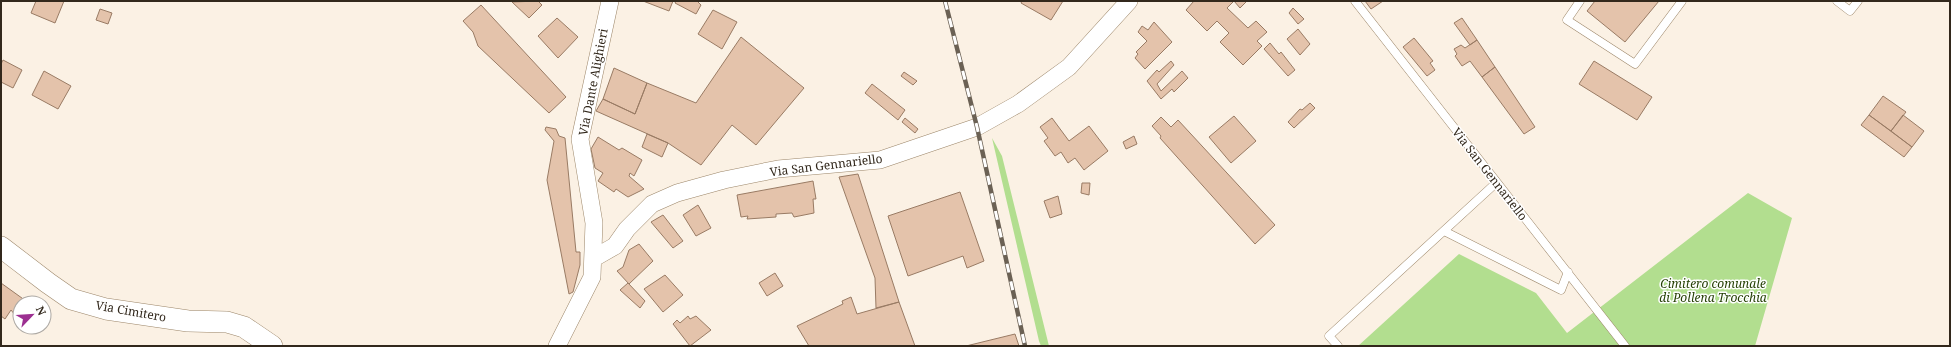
<svg xmlns="http://www.w3.org/2000/svg" width="1951" height="347" viewBox="0 0 1951 347" font-family="'Noto Serif',serif">
<style>
.green{fill:#b2de8f}
.building{fill:#e4c3ab;stroke:#997b64}
.lines{fill:none;stroke-linecap:round;stroke-linejoin:round}
.service-casing{stroke:#9c8669;stroke-width:9}
.minor-casing{stroke:#9c8669;stroke-width:18}
.tertiary-casing{stroke:#9c8669;stroke-width:22}
.service{stroke:#fff;stroke-width:8}
.minor{stroke:#fff;stroke-width:17}
.tertiary{stroke:#fff;stroke-width:21}
.rail-casing{stroke:#6b6154;stroke-width:4.5}
.rail{stroke:#fff;stroke-width:3;stroke-dasharray:9;stroke-linecap:butt}
.labels{text-anchor:middle;dominant-baseline:central;stroke-width:3;stroke-linejoin:round;paint-order:stroke}
.street-label{font-size:12px;fill:#32281c;stroke:#fff}
.park-label{font-size:12px;font-style:italic;fill:#264106;stroke:#fff}
</style>
<rect width="100%" height="100%" fill="#fbf1e4"/>
<path class="green" d="M992,138L1002,156L1049,346H1041L1039,341Z
M1748,193L1792,218L1755,346H1358L1459,254L1536,293L1567,333Z"/>
<path class="building" d="M36,1H64L55,23L31,13Z
M538,1L542,5L529,18L512,2Z
M643,1H673L669,11Z
M676,1H697L701,5L696,14L675,3Z
M1022,1H1063L1051,20L1021,3Z
M1194,1H1247L1240,8L1234,1L1227,8L1248,28L1256,21L1267,32L1257,41L1262,46L1243,65L1220,42L1229,33L1217,21L1207,31L1186,10Z
M1365,1H1383L1371,9Z
M1595,1H1659L1625,42L1587,11Z
M481,5L566,97L549,113L478,46L473,32L463,21Z
M1293,8L1304,19L1298,24L1289,13Z
M100,9L112,13L108,24L96,20Z
M713,10L737,22L722,49L698,34Z
M557,18L578,37L558,58L538,36Z
M1462,18L1477,40L1470,45L1454,23Z
M1154,22L1172,42L1145,69L1135,58L1138,54L1136,52L1147,41L1138,32L1142,26L1148,30Z
M1298,29L1310,44L1300,55L1287,39Z
M741,37L804,88L756,145L732,125L701,165L668,143L596,111L603,99L635,114L647,83L696,103Z
M1414,38L1433,61L1430,63L1435,70L1427,76L1403,47Z
M1477,40L1495,67L1482,77L1470,61L1462,66L1455,56L1457,54L1454,49L1461,45L1465,48Z
M1270,43L1279,54L1281,52L1295,70L1288,76L1264,49Z
M3,60L22,70L13,88L1,82V64Z
M1171,61L1174,65L1157,84L1161,91L1182,71L1188,78L1174,92L1172,89L1161,99L1147,81L1157,70L1159,72Z
M1594,61L1652,97L1637,120L1579,84Z
M1495,67L1535,127L1524,134L1482,77Z
M614,68L647,83L635,114L603,99Z
M44,71L71,86L58,109L32,95Z
M904,72L917,81L913,85L901,76Z
M872,84L905,110L898,120L865,93Z
M1883,96L1906,112L1891,131L1869,115Z
M1310,103L1315,108L1294,128L1288,122L1300,109L1302,110Z
M1869,115L1912,147L1904,157L1861,125Z
M1903,115L1924,131L1912,147L1891,131Z
M1234,116L1256,141L1231,163L1209,137Z
M1161,117L1171,127L1178,120L1275,225L1255,244L1160,138L1161,136L1152,126Z
M905,118L918,129L915,133L902,122Z
M1052,118L1069,141L1089,126L1108,151L1084,170L1075,158L1068,163L1061,152L1055,156L1044,141L1048,138L1040,127Z
M546,127L556,129L559,136L565,138L576,252H580V265L573,292L569,294L547,180L554,141L545,130Z
M647,134L668,143L662,157L642,147Z
M1134,136L1137,144L1126,149L1123,142Z
M598,137L619,150L622,148L642,160L634,176L630,173L629,176L644,189L628,197L616,189L614,192L598,181L603,173L595,168L591,149Z
M858,174L899,302L876,308L875,278L839,177Z
M813,181L816,199H813L814,213L794,217L792,213L776,214V217L747,219L748,216L741,217L737,195Z
M1082,183H1090L1089,195L1081,193Z
M960,192L984,261L967,268L963,256L908,276L888,216Z
M1058,196L1062,214L1050,218L1044,201Z
M698,205L711,228L696,236L683,215Z
M663,215L683,241L673,248L651,222Z
M639,244L653,261L629,284L617,271L623,267L629,250Z
M775,273L783,286L767,296L759,283Z
M665,275L683,295L663,312L644,289Z
M1,283L26,301L24,303H20V309L15,315L11,310L5,319L1,316Z
M628,283L645,301L640,308L620,290Z
M851,297L857,314L899,302L915,346H809L797,326L843,304L842,301Z
M688,316L690,319L696,316L711,330L690,346L673,324L677,320L680,323Z
M1015,334L1019,346H966Z"/>
<g class="lines">
<g class="service-casing">
<path id="service" d="M1355,1L1625,346
M1580,1L1567,20L1635,64L1682,1
M1837,1L1850,11L1858,1
M1444,231L1561,290L1568,272
M1338,346L1329,336L1496,183"/>
</g>
<g class="minor-casing">
<path id="minor" d="M594,258L615,246L627,229L652,204L677,193L724,180L778,169L880,160L977,127L1018,104L1069,67L1129,1
M557,346L592,277L594,223L580,139L610,1"/>
</g>
<g class="tertiary-casing">
<path id="tertiary" d="M1,247L48,283L71,299L106,309L188,321L227,322L244,327L272,346"/>
</g>
<use href="#service" class="service"/>
<use href="#minor" class="minor"/>
<use href="#tertiary" class="tertiary"/>
<g class="rail-casing">
<path id="rail" d="M945,1L977,127L1025,346"/>
</g>
<use href="#rail" class="rail"/>
</g>
<g class="labels">
<g class="street-label">
<text transform="translate(593 82) rotate(-79)">Via Dante Alighieri</text>
<text transform="translate(826 165) rotate(-7)">Via San Gennariello</text>
<text transform="translate(1490 174) rotate(52)">Via San Gennariello</text>
<text transform="translate(131 311) rotate(10)">Via Cimitero</text>
</g>
<g class="park-label">
<text x="1713" y="283">Cimitero comunale<tspan x="1713" dy="14">di Pollena Trocchia</tspan></text>
</g>
</g>
<rect width="1951" height="347" fill="none" stroke="#32281c" stroke-width="4"/>
<g transform="translate(32 315) rotate(65)"><circle r="19" fill="#ffffff" stroke="#ada9a4"/>
<path d="M0-3L7 15L0 10L-7 15Z" fill="#9c3091"/>
<text y="-6" font-size="11" font-weight="bold" text-anchor="middle" fill="#32281c">N</text>
</g>
</svg>
